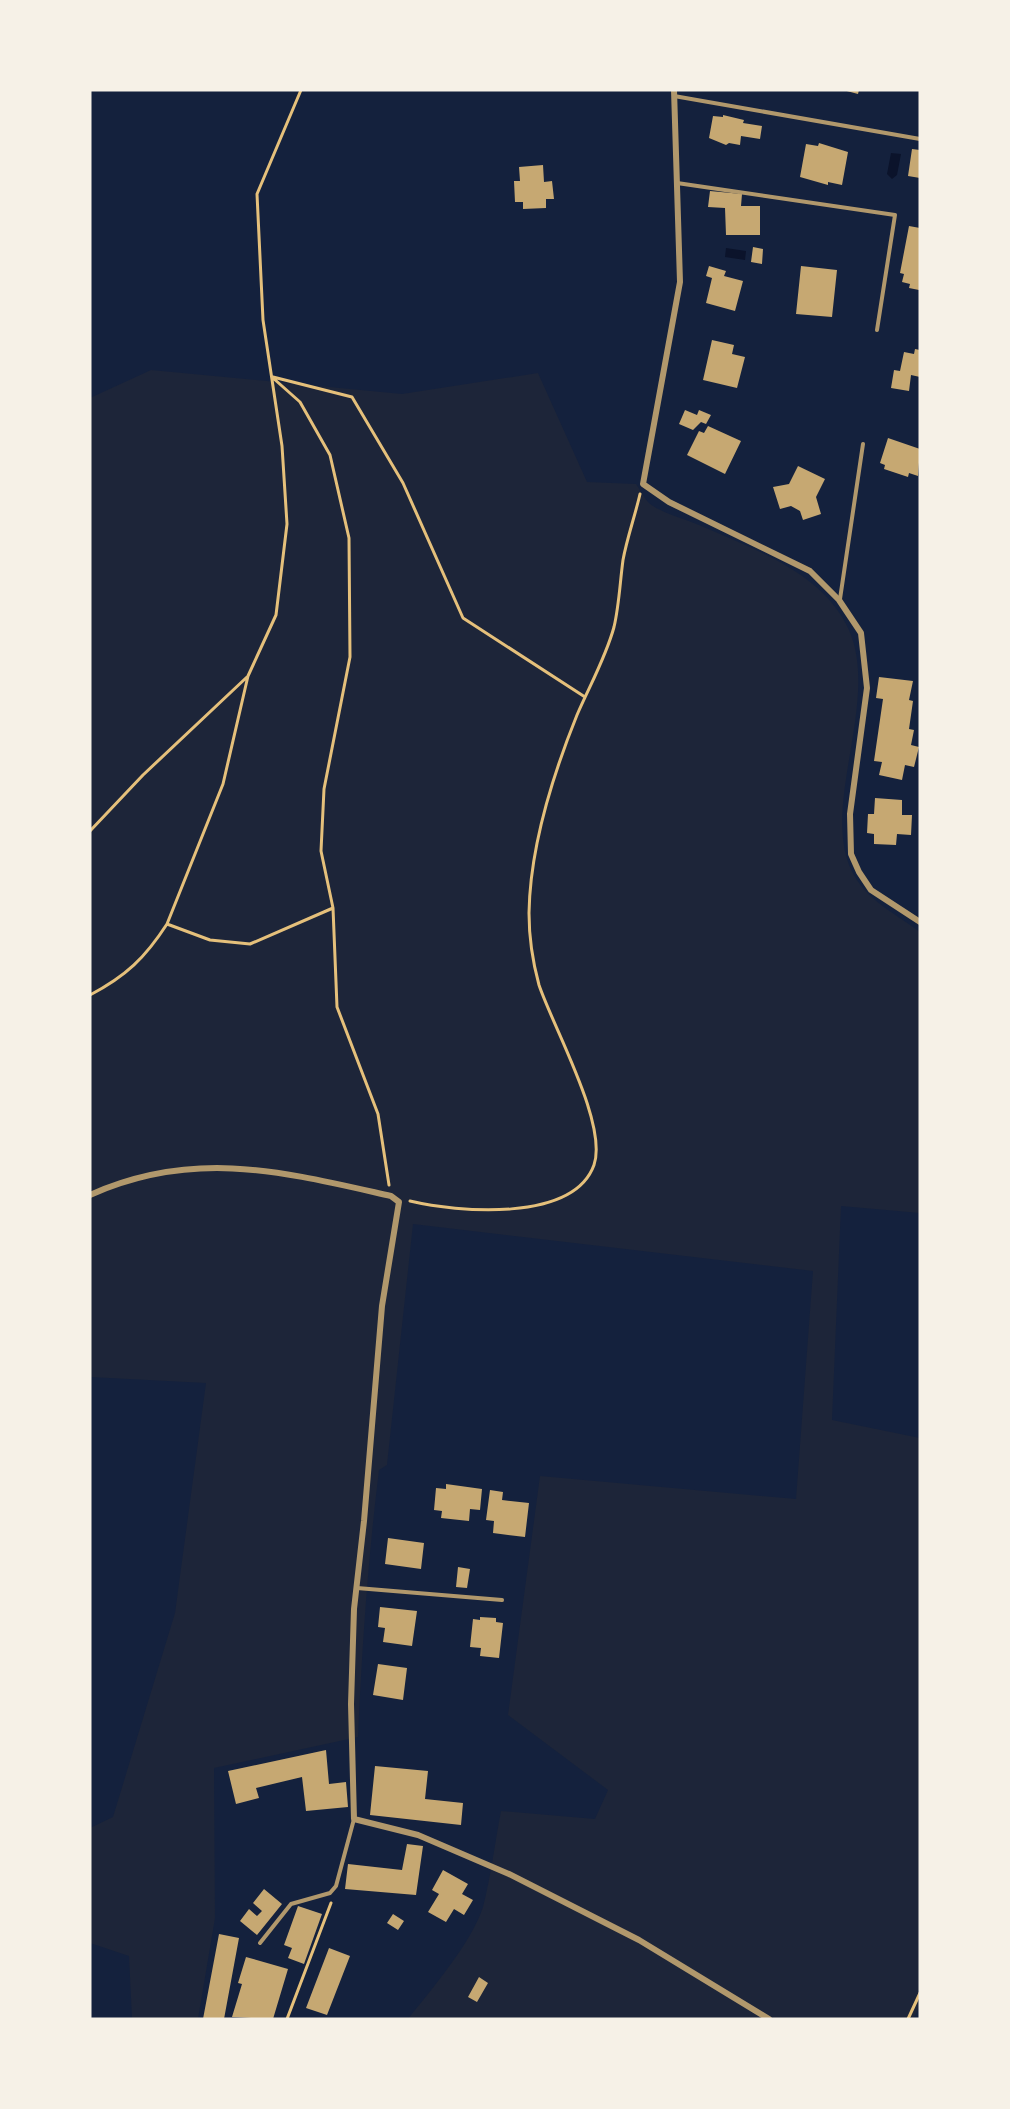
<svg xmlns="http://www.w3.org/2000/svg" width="1010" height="2109" viewBox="0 0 1010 2109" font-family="Barlow,sans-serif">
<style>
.green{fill:#1d2539}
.water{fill:#0b132b}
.building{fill:#c6a872}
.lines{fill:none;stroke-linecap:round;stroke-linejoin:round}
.path{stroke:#e5c07b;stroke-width:3}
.service{stroke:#b1986c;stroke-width:4}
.minor{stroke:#b1986c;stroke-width:6}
</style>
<rect width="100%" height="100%" fill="#14213d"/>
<path class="green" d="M151,370L402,394L538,373L587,482L636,484C640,490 644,498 649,503C661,513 685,519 699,525C753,549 823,572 849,630C883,707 809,824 862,887C877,905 901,918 920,932V1213L841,1206L832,1420L920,1438V2006L913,2019H408C431,1990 472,1942 483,1907C491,1876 495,1842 501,1811L595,1819L608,1790L508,1715L540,1476L796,1499L813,1271L413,1224L387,1465L379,1470C368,1559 362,1647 358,1737L214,1768L215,1918L198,2019H132L129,1956L90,1943V1828L113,1817L175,1613L206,1383L90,1377V398Z"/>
<path class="water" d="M891,153L901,154L897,175L892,179L887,174Z
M726,248L746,251L745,260L725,257Z"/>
<path class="building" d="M843,90H859L858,94Z
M723,115L744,120L743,123L762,126L760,139L741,136L740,145L729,143L726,145L709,138L713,116L723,117Z
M819,143L848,152L842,185L828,182V185L800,177L806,144L818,146Z
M912,149L920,150V178L908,176Z
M543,165L544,182L552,181L554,199H546V208L523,209V202H515L514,181H520L519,167Z
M710,191L742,194L741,206H760V235H726L725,208L708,207Z
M909,226L920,228L919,290L909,288L910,284L902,282L904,274L900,273Z
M753,247L763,249L762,264L751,262Z
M709,266L726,271L724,276L743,281L735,311L706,303L712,278L706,276Z
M801,266L837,270L832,317L796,314Z
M712,340L734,345L732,354L745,357L737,388L703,380Z
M915,349L920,350V377L911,375L909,391L891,388L894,370L900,371L904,352L914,354Z
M685,410L697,415L699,410L711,415L706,424L701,422L693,430L679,424Z
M708,426L741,441L725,474L687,455L699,431L704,433Z
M888,438L920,449L918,476L909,473L908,477L884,469L885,465L880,463Z
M798,466L825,479L816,497L821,514L803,520L800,511L791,506L780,509L773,487L789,484Z
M879,677L913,681L909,700L913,701L909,729L914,730L911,745L919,747L914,767L905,765L902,780L879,775L882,762L874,761L883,699L876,698Z
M875,798L902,800V815H912L911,835L897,834L896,845L874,844V834L867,833L868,814H874Z
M446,1484L482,1489L480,1510L470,1509L469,1521L441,1518L442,1511L434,1510L436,1488L446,1489Z
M490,1490L503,1492L502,1500L529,1503L525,1537L493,1533L494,1521L486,1520Z
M388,1538L424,1543L421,1569L385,1564Z
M458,1567L470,1569L467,1588L456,1587Z
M380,1607L417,1611L412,1646L383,1642L385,1628L378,1627Z
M480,1617L496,1618V1622L503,1623L499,1658L480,1656L481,1648L470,1647L473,1619L480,1620Z
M378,1664L407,1668L403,1700L373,1695Z
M326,1750L329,1784L346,1782L348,1807L306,1811L302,1777L256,1788L259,1798L236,1804L228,1771Z
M375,1766L428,1771L425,1799L463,1803L461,1825L370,1815Z
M407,1844L423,1846L416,1895L345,1889L348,1864L402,1870Z
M443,1870L468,1884L462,1894L473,1900L464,1915L454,1909L446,1922L428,1912L439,1894L432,1890Z
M264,1889L282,1904L257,1935L240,1921L249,1909L257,1916L262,1911L253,1903Z
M298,1906L322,1914L304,1964L288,1958L292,1948L284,1945Z
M393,1914L404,1921L398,1930L387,1923Z
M219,1934L239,1938L224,2019H203Z
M329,1948L350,1956L327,2015L306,2008Z
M246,1957L288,1969L273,2019L232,2017L242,1984L238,1983Z
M479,1977L488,1983L477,2002L468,1997Z"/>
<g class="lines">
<path class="path" d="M301,90L257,194L263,320L282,446L287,524L276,615L248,676L223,784L167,924L210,940L250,944L333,908
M273,377L352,397L403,483L463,618L585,697
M273,378L300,402L330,455L349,538L350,657L324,789L321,851L333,908L337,1007L378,1114L389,1185
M90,831L143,775L247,677
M90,995C126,976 145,958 167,924
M410,1201C456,1212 573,1223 594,1165C608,1124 553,1027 539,985C533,963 529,936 529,913C530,846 552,777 577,715C589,687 606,657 614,627C619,606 620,582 623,560C627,538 635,516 640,494
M287,2019L331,1903
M908,2019L920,1993"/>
<path class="service" d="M674,96L920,139
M677,183L895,215L877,330
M840,599L863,444
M357,1588L502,1600
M260,1943L291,1904L330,1893L336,1886L354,1819"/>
<path class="minor" d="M674,90L680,282L643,484L669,502L810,571L839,600L861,633L867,688L850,814L851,854L859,872L871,890L920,922
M90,1195C195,1148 284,1172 391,1196L399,1202L382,1306L364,1521L354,1609L351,1704L354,1819L418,1835L509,1874L639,1940L769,2019"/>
</g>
<rect width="1010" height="2109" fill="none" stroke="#f6f1e7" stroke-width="183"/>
</svg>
